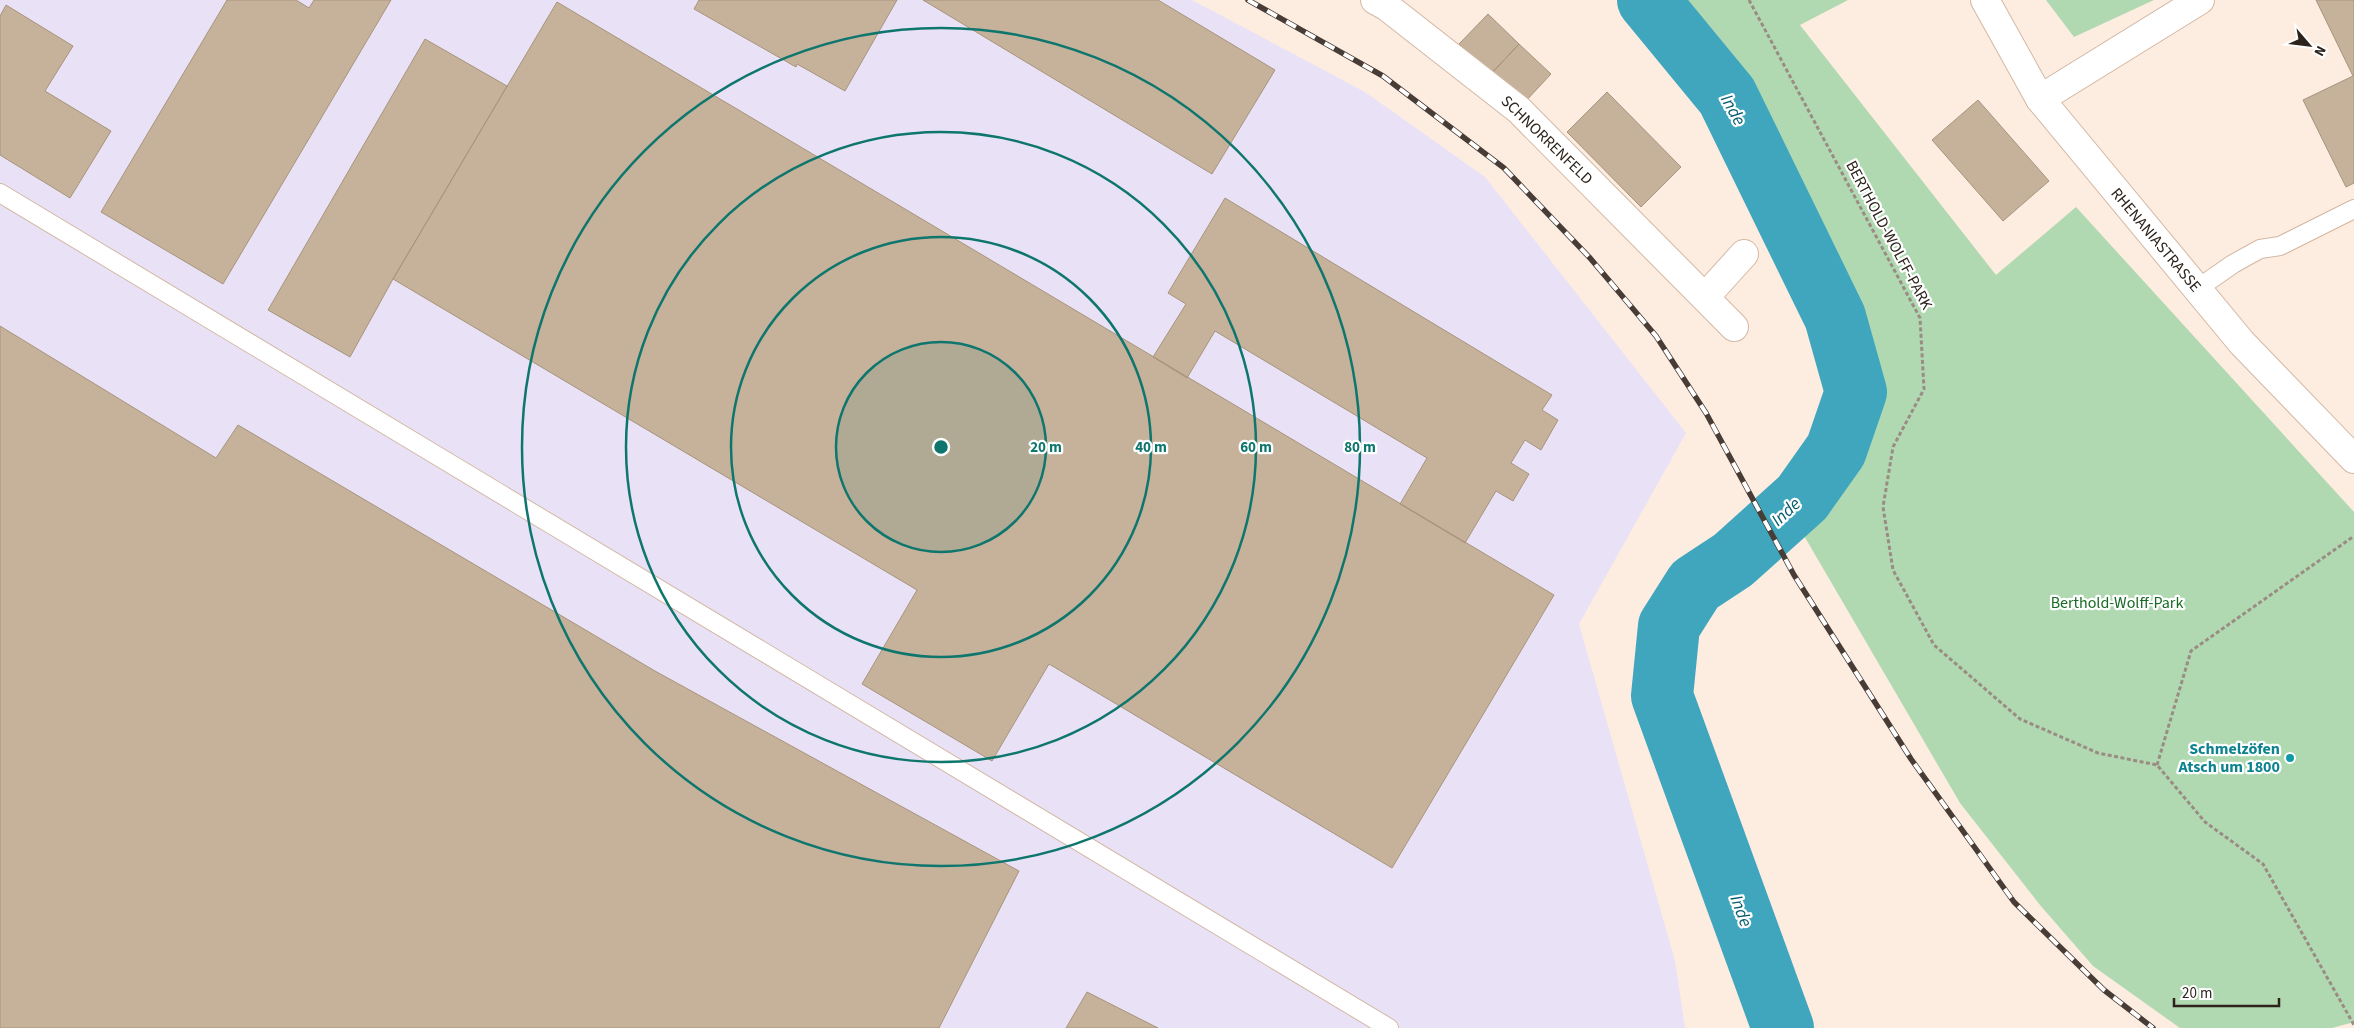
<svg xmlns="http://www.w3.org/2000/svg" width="2354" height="1028" viewBox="0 0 2354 1028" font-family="'Source Sans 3',sans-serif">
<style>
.industrial{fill:#e9e2f7}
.green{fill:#b0d9b1}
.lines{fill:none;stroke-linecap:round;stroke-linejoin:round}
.river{stroke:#3fa6be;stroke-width:62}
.building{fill:#c6b29a;stroke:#a7947c}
.lane-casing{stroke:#d3b8a4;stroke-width:20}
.street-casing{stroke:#d3b8a4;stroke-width:30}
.secondary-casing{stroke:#d3b8a4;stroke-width:30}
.path{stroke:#9a8c83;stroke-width:3;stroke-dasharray:4 2.5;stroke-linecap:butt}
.lane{stroke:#fff;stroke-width:18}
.street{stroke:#fff;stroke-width:28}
.secondary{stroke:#fff;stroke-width:28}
.rail-casing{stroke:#483d36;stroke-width:5.5}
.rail{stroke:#fff;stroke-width:4;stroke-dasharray:11;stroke-linecap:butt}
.ring{fill:none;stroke:#0f766e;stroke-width:2.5}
.culture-dot{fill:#0f9aa8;stroke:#fff;stroke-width:2}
.labels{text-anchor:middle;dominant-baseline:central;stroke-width:4.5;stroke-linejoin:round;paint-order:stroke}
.street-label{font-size:16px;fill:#2d231c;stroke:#fff}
.park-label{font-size:16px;fill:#186a24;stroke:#fff}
.culture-label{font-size:16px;font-weight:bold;fill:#0d838f;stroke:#fff;text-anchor:end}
.water-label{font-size:18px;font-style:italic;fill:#005b6d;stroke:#fff}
.centre{fill:#0f766e;stroke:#fff;stroke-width:2.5}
.ring-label{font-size:15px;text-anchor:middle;font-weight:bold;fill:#0f766e;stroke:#fff;stroke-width:4.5;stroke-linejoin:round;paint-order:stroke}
</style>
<rect width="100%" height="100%" fill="#fdece0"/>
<path class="industrial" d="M0,0H1192L1365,92L1485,177L1686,433L1579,624L1675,961L1685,1028H0Z"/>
<path class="green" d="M1666,0H1848L1800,25L1996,275L2076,207L2354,512V1022L2332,1028H2180L2093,966L2040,905L1960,803L1803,534L1863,430L1871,363L1776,133L1704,36Z
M2046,0H2154L2074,37Z"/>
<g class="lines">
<path class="river" d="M1648,0L1727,96L1835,317L1856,392L1836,450L1802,498L1733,560L1695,585L1669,626L1662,696L1783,1028"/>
</g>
<path class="building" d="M227,0H296L309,8L314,0H391L223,284L101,212Z
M699,0H897L845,91L797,64L796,67L694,9Z
M923,0H1158L1275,70L1212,174Z
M2316,0H2354V183L2346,187L2303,100L2353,76Z
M557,2L1554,595L1392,868L1049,664L992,761L862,684L917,590L393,279Z
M6,5L73,46L45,91L111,131L70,198L0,155V16Z
M1488,14L1519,44L1491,74L1459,44Z
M425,39L507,86L393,279L350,357L268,310Z
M1519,44L1551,74L1523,104L1491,74Z
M1607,92L1681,167L1641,207L1567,132Z
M1978,100L2049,181L2003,221L1932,140Z
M1225,198L1552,395L1542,410L1558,420L1541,450L1525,440L1511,463L1529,474L1513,501L1496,491L1465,543L1400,504L1427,458L1215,331L1187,378L1153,357L1186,304L1168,293Z
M0,326L216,458L238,425L655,671L1019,871L939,1028H0Z
M1087,992L1158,1028H1066Z"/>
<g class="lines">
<g class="lane-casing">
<path id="lane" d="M0,193L1389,1028
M2197,289L2233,264L2260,249L2280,246L2354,209"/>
</g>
<g class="street-casing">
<path id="street" d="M1375,0L1386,6L1519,110L1734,327
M2040,99L2200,0
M1706,296L1744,254"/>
</g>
<g class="secondary-casing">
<path id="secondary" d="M1985,0L2040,99L2242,343L2354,459"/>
</g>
<path class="path" d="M1749,0L1920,318L1924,389L1893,447L1883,507L1893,570L1934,645L2020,719L2098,753L2157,765L2205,822L2263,864L2354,1025
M2157,765L2191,651L2354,536"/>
<use href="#lane" class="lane"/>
<use href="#street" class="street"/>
<use href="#secondary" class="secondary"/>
<g class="rail-casing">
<path id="rail" d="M1248,0L1383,76L1504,168L1590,258L1656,336L1706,413L1794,575L1911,759L2014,902L2104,990L2153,1028"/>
</g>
<use href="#rail" class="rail"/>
</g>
<circle cx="941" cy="447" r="105" fill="#0f766e" fill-opacity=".12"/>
<g class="ring">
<circle cx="941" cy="447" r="105"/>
<circle cx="941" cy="447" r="210"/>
<circle cx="941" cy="447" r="315"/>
<circle cx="941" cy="447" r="419"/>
</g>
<circle class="culture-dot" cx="2290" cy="758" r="5"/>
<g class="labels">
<g class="street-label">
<text transform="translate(1547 140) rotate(44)">SCHNORRENFELD</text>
<text transform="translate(1889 235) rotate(62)">BERTHOLD-WOLFF-PARK</text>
<text transform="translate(2156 240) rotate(50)">RHENANIASTRASSE</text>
</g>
<g class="park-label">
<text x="2117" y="603">Berthold-Wolff-Park</text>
</g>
<g class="culture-label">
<text x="2280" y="749">Schmelzöfen<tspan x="2280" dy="18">Atsch um 1800</tspan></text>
</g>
<g class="water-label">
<text transform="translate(1733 110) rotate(61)">Inde</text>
<text transform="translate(1786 512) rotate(-43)">Inde</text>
<text transform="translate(1741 911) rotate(70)">Inde</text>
</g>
</g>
<circle cx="941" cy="447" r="8" class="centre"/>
<g class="ring-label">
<text x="1046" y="452">20 m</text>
<text x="1151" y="452">40 m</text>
<text x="1256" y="452">60 m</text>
<text x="1360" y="452">80 m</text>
</g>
<g transform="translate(2309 45) rotate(118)" stroke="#ffffff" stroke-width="4" paint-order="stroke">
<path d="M0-4L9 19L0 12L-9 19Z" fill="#2d231c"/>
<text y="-8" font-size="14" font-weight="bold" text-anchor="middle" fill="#2d231c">N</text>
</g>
<path d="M2174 998v8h105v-8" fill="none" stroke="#2d231c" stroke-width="2.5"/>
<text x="2182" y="998" font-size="15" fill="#2d231c" stroke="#ffffff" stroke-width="4" paint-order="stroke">20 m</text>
</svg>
